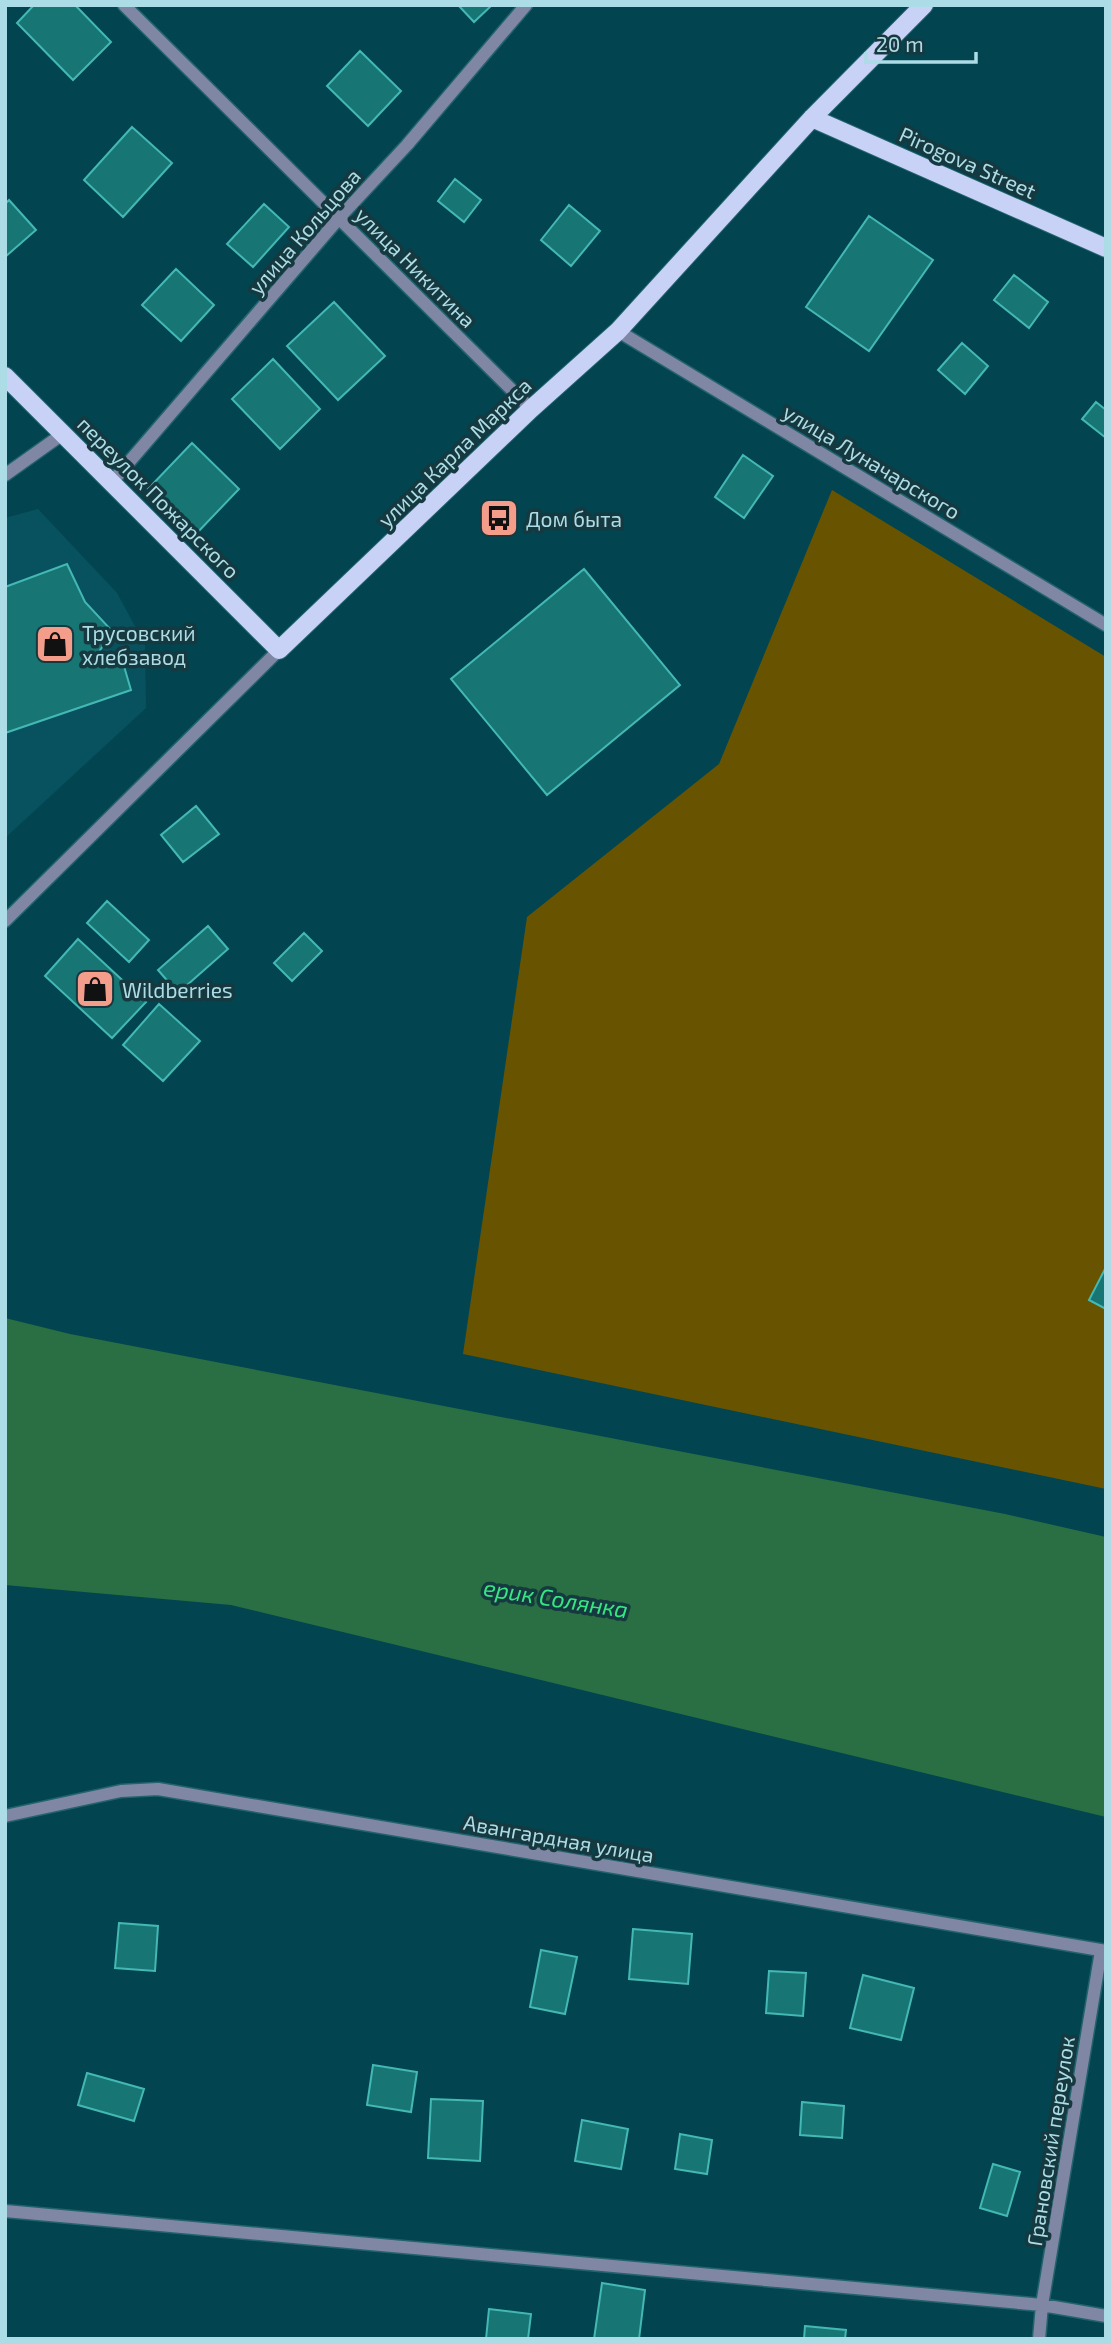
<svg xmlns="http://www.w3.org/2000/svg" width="1111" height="2344" viewBox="0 0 1111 2344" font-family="'Exo 2',sans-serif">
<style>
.built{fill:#07525e}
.green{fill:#685400}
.water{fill:#296f43}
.building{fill:#177674;stroke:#44b8b5;stroke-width:2}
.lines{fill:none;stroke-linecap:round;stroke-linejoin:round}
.minor-casing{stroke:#24636e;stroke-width:15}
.major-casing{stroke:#24636e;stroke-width:20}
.minor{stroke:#7f87a5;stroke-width:12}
.major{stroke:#c7d2f6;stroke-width:18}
.labels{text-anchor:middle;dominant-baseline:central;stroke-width:7;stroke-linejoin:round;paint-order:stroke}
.street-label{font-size:21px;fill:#acdce6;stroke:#16383f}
.poi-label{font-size:21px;fill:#acdce6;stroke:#16383f;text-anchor:start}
.water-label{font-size:23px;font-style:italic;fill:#36e683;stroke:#16383f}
</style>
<rect width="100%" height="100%" fill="#024550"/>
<path class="built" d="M38,509L117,593L145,645L146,708L5,838V518Z"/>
<path class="green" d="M832,490L1106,657V1489L463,1354L527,917L719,764Z"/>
<path class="water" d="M5,1318L70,1334L1005,1514L1106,1537V1817L231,1605L5,1585Z"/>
<path class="building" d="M34,5H75L111,42L73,80L17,23Z
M458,5H492L474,22Z
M360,51L401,91L368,126L327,86Z
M132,127L172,163L123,217L84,180Z
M455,179L481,200L464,222L438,201Z
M9,200L36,230L5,257V204Z
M264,204L289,227L253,267L227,244Z
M569,205L600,231L571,266L541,240Z
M869,216L933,260L869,351L806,307Z
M176,269L214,305L181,341L142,305Z
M1014,275L1048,302L1029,328L994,300Z
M334,302L385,356L338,400L287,346Z
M962,343L988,366L965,394L938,370Z
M273,359L320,409L280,449L232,399Z
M1096,402L1106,410V438L1082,419Z
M192,443L239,489L195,535L148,489Z
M743,455L773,476L744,518L715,497Z
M67,564L85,602L113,632L90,664L121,656L131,690L5,733V587Z
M584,569L680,685L547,795L451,679Z
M196,806L219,834L183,862L161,835Z
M107,901L149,940L129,962L87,923Z
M208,926L228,949L178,993L158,970Z
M304,933L322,951L292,981L274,963Z
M78,939L146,1002L112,1038L45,976Z
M159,1004L200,1041L163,1081L123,1045Z
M1106,1267V1309L1089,1300Z
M119,1923L158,1926L155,1971L115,1968Z
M633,1929L692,1934L688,1984L629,1979Z
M541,1950L577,1957L565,2014L530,2007Z
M769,1971L806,1973L803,2016L766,2013Z
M863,1975L914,1988L901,2040L850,2028Z
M373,2065L417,2072L411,2112L367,2105Z
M87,2073L144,2089L134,2121L78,2105Z
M431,2099L483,2101L480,2161L428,2158Z
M802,2102L844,2106L842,2138L800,2135Z
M582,2120L628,2129L621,2169L575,2161Z
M680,2134L712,2140L707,2174L675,2169Z
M993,2164L1020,2172L1007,2216L980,2208Z
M602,2283L645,2290L639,2339H594Z
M489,2309L531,2314L528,2339H486Z
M805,2326L846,2330L845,2339H804Z"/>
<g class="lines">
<g class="minor-casing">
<path id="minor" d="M124,5L531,409
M618,331L1106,625
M5,475L64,433
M111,483L340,217L407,145L526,5
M5,921L279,650
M5,1816L121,1791L158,1789L1106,1951
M5,2211L1042,2305L1106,2316
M1039,2339L1042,2305L1101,1951"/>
</g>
<g class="major-casing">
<path id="major" d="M812,118L1106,248
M5,376L279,650L531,409L618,331L812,118L924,5"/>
</g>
<use href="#minor" class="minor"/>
<use href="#major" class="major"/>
</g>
<defs>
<g id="bus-square" transform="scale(2.0125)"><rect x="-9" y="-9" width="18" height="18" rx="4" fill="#f49d8b" stroke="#16383f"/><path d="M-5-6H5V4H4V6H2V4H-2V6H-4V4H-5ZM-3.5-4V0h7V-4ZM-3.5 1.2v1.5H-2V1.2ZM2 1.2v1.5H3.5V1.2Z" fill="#111"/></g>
<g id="shop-square" transform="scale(2.0125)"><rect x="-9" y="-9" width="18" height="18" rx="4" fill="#f49d8b" stroke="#16383f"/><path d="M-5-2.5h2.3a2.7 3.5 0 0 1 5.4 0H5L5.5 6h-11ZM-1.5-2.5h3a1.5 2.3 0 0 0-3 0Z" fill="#111"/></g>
</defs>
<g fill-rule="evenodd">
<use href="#bus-square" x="499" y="518"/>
<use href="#shop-square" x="55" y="644"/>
<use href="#shop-square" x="95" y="989"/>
</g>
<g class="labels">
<g class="street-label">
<text transform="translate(968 162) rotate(24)">Pirogova Street</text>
<text transform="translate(304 231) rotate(-49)">улица Кольцова</text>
<text transform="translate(416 267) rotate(45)">улица Никитина</text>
<text transform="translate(454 452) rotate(-44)">улица Карла Маркса</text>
<text transform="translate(872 461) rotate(31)">улица Луначарского</text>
<text transform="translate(159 497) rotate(45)">переулок Пожарского</text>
<text transform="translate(559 1838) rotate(10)">Авангардная улица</text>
<text transform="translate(1050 2141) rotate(-81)">Грановский переулок</text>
</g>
<g class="poi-label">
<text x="526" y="518">Дом быта</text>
<text x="82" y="632">Трусовский<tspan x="82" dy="24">хлебзавод</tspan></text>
<text x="122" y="989">Wildberries</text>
</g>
<g class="water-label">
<text transform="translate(556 1598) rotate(9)">ерик Солянка</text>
</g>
</g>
<rect width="1111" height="2344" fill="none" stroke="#acdce6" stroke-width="14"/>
<path d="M866 52v10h110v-10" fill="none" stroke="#acdce6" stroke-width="3.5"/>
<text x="876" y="52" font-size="21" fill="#acdce6" stroke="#16383f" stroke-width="5" paint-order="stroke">20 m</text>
</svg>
